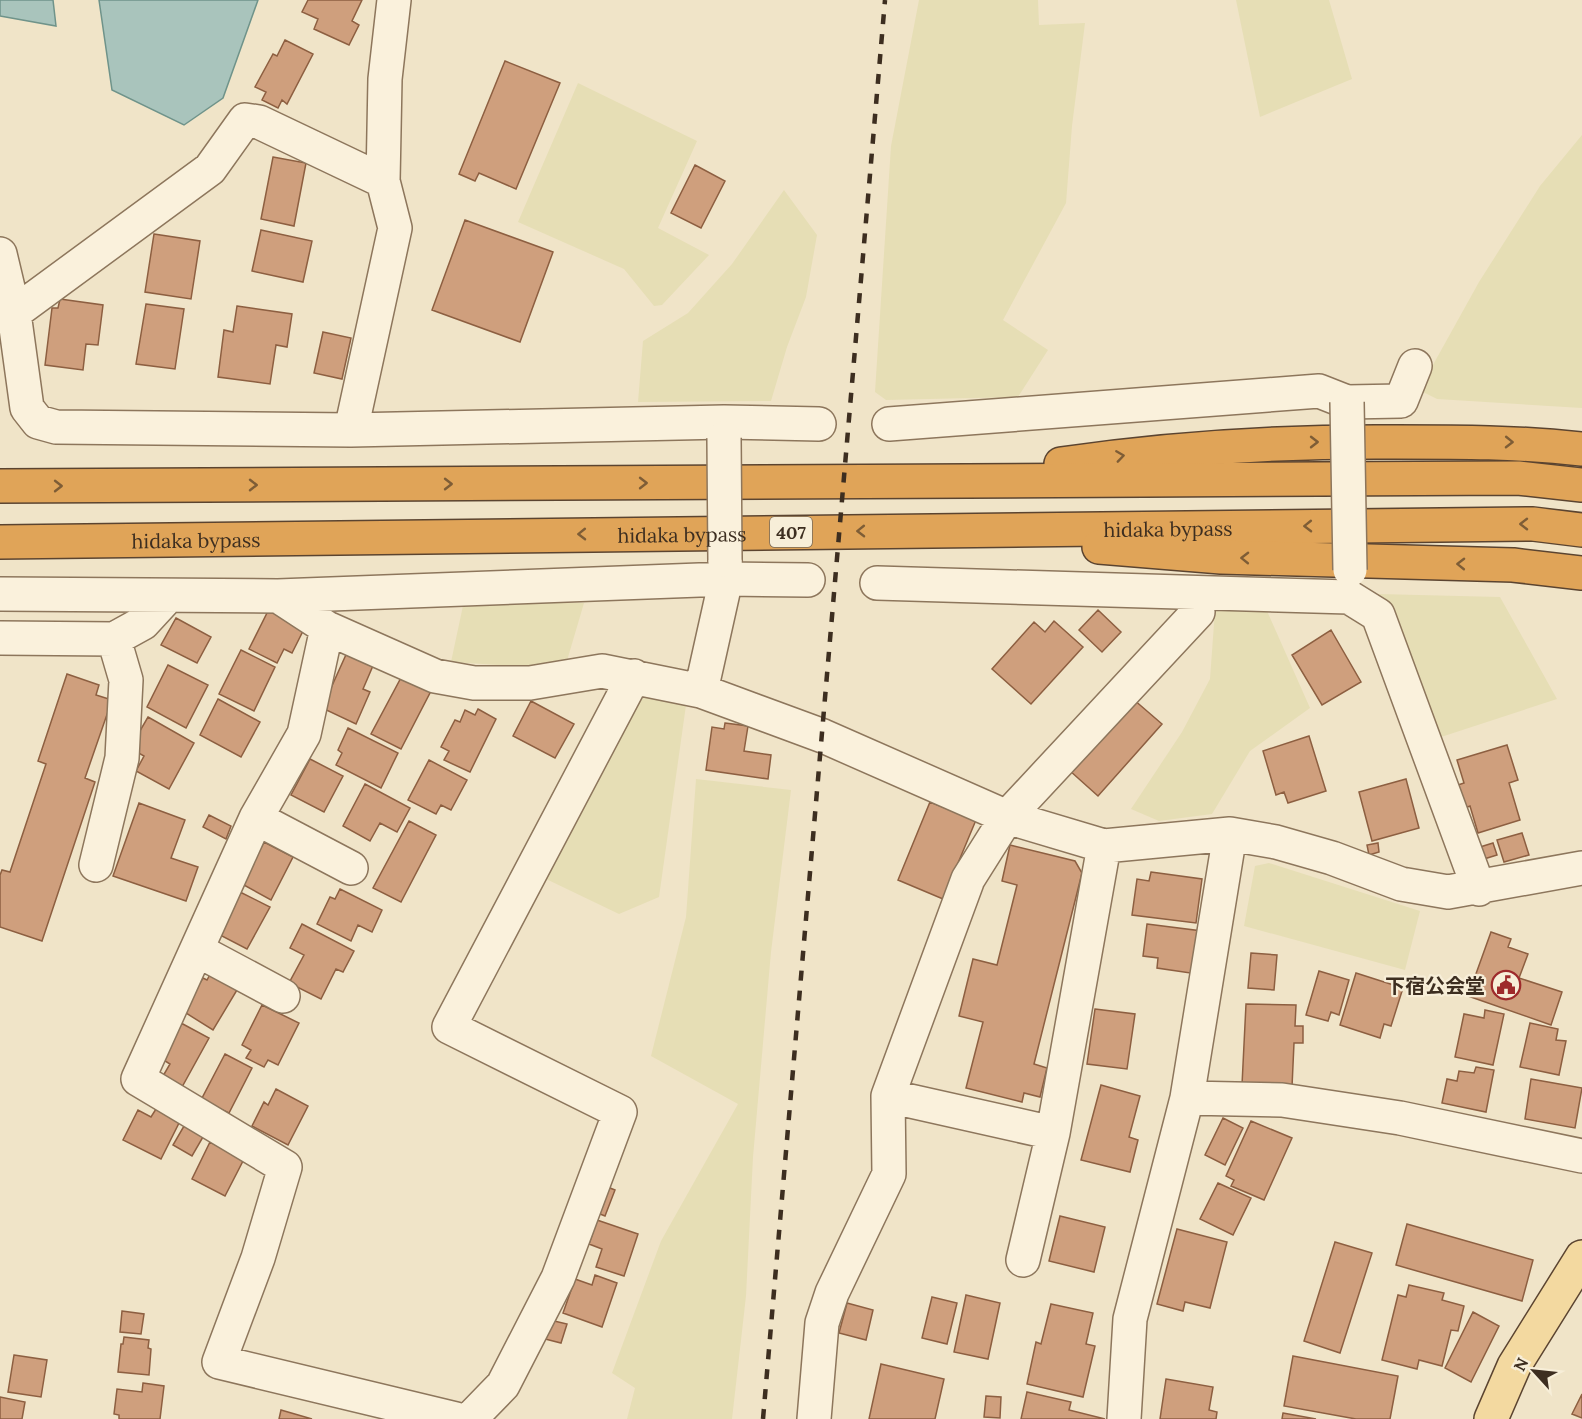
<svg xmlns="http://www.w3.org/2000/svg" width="1582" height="1419" viewBox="0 0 1582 1419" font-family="Lora,'Noto Sans JP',serif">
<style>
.farmland{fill:#e6deb5}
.water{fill:#a9c4bc;stroke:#6f938a;stroke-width:1.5}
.building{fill:#cf9f7d;stroke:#8d5f41;stroke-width:1.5}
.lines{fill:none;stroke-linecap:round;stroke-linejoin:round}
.minor-casing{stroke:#8d765c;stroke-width:36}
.major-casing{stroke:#5b4430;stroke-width:36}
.highway-casing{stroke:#5b4430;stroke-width:36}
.minor{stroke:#faf1dc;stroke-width:33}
.major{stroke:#f3d9a0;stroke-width:33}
.highway{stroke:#e0a458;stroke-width:33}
.rail{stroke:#3d2e20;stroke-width:4.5;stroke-dasharray:10 10;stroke-linecap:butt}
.minor-bridge-casing{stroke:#8d765c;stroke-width:36;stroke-linecap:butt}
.minor-bridge{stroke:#faf1dc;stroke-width:33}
.oneway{stroke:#7e5d36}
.labels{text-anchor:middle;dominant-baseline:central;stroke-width:4.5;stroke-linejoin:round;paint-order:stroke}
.shield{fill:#f7eed8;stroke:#756857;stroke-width:1.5}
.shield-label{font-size:18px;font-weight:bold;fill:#3d2e20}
.street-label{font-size:20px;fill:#3d2e20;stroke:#f7eed8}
.poi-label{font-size:20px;font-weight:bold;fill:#3d2e20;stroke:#f7eed8;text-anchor:end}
</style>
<rect width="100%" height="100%" fill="#f0e4c8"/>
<path class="farmland" d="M919,0H1038L1039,25L1085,23L1072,126L1066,203L1003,320L1048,350L1018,397L886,400L875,392L891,146Z
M1236,0H1329L1352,79L1260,117Z
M578,83L697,141L658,228L709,255L662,305L654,306L624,269L518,222Z
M1582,135V408L1437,399L1419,390L1479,282L1540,186Z
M784,190L817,235L806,297L787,347L771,401L638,402L643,341L688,313L732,264Z
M1378,594L1500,597L1557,699L1438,738L1397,623Z
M464,601L584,603L566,664L516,666L451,662Z
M1215,610L1267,611L1310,708L1250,751L1212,814L1159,821L1131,809L1182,732L1210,679Z
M658,692L686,705L659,897L619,914L544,878L637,700Z
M696,779L791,790L771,952L753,1157L746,1296L732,1419H627L635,1388L612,1373L661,1241L738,1104L651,1056L686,917Z
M1269,863L1420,911L1405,970L1244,926L1255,866Z"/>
<path class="water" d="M0,0H53L56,26L0,16Z
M99,0H258L223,98L184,125L112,90Z"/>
<path class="building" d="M308,0H362L352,21L359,25L349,45L314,29L318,19L302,12Z
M285,40L313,54L287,104L282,100L278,108L262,100L266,92L255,87L273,54L277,56Z
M505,61L560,83L516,189L479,173L475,181L459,174Z
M273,157L306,163L294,226L261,219Z
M695,165L725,181L701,228L671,213Z
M465,220L553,252L520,342L432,310Z
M261,230L312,241L303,282L252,271Z
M154,234L200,241L191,299L145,292Z
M60,299L103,305L98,345L86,344L83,370L45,365L52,308H58Z
M146,304L184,309L175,369L136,364Z
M237,306L292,314L287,347L276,345L270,384L218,377L224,330L233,332Z
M323,332L351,338L342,379L314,373Z
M270,607L306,625L292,653L284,649L277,663L249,649Z
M1098,610L1121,632L1102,652L1079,630Z
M176,618L211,637L197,663L161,645Z
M1054,621L1083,647L1031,704L992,669L1034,622L1045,632Z
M1331,630L1361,682L1322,705L1292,655Z
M349,648L375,661L363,689L370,692L356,724L322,708Z
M241,650L275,667L254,711L219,694Z
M168,665L208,685L186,728L147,707Z
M67,674L99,685L96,695L112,700L85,778L95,782L42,941L0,927V875L2,870L10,872L46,764L38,761Z
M403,674L432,689L401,749L371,734Z
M218,699L260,722L241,757L200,735Z
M1133,699L1162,724L1098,796L1069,770Z
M531,701L574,724L555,758L513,736Z
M478,709L496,719L470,772L444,760L449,751L441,747L455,720L460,722L465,710L475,715Z
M148,717L194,743L169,789L136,771L144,756L130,748Z
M725,723L748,726L744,751L771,755L768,779L706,770L712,727L724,729Z
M348,728L398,753L381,788L336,765L342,753L338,750Z
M1309,736L1326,791L1288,803L1284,792L1276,795L1263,751Z
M1507,745L1518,780L1509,783L1520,820L1478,833L1470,806L1465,808L1458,785L1464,783L1457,760Z
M310,759L343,776L324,812L291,795Z
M429,760L467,780L451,810L441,805L436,814L408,800Z
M1406,779L1419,828L1372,841L1359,792Z
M365,784L410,808L397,832L380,823L370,841L343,826Z
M930,802L976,820L943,899L898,880Z
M139,803L185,820L171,858L198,867L186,901L113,876Z
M209,815L231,826L226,839L203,827Z
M409,821L436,835L401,902L373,888Z
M1522,833L1529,855L1504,862L1497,840Z
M264,842L293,857L271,900L242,884Z
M1378,843L1379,852L1369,855L1367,845Z
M1493,843L1497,855L1484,859L1480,847Z
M1010,845L1075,861L1082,873L1034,1064L1047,1068L1040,1097L1024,1093L1022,1102L966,1088L983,1022L959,1016L973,959L997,965L1017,885L1002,881Z
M1151,872L1202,879L1196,923L1132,915L1137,879L1149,881Z
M340,889L382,910L372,932L358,925L351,941L317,924L330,897L335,899Z
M240,892L270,907L247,949L218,934Z
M302,924L354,951L343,972L336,969L321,999L289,983L304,955L290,948Z
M1147,924L1202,931L1197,974L1157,968L1158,958L1143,956Z
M1491,932L1511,939L1508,947L1528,954L1519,978L1562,992L1551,1025L1468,996Z
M1251,953L1277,955L1274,990L1248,988Z
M213,969L240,985L213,1030L178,1008L193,994L203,978L207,980Z
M1319,971L1349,980L1339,1015L1331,1012L1328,1021L1306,1015Z
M1356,973L1403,988L1391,1026L1384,1024L1380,1038L1340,1025Z
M1246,1004L1296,1005L1295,1026H1303V1043H1294L1292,1087L1242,1085Z
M262,1005L299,1023L278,1065L268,1060L264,1067L246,1058L251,1050L242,1045Z
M1095,1009L1135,1014L1127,1069L1087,1064Z
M1485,1010L1504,1014L1493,1065L1455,1057L1464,1014L1484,1018Z
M181,1023L209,1038L182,1087L163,1076L170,1064L162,1059Z
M1530,1023L1558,1029L1556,1040L1566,1041L1559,1075L1520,1067Z
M225,1054L252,1068L229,1113L201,1100Z
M1476,1067L1494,1070L1486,1112L1442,1103L1447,1079L1457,1081L1459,1071L1474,1073Z
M1531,1079L1582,1088L1575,1128L1525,1119Z
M1101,1085L1140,1096L1129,1137L1138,1140L1130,1172L1081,1160Z
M276,1089L308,1106L288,1145L252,1126L264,1102L268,1105Z
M156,1109L180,1121L161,1159L123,1140L138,1110L151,1117Z
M1223,1118L1243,1128L1225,1165L1205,1155Z
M1251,1121L1292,1138L1264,1200L1231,1186L1234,1180L1226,1176Z
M184,1126L203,1137L192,1156L173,1145Z
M210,1142L244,1159L225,1196L192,1179Z
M1218,1183L1251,1198L1233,1235L1200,1219Z
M600,1184L615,1190L605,1216L590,1210Z
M1060,1216L1105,1227L1094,1272L1049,1261Z
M597,1220L638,1234L624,1276L596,1267L602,1249L589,1244Z
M1407,1224L1533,1260L1522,1301L1396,1265Z
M1177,1229L1227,1242L1210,1308L1185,1302L1183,1311L1157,1304Z
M1335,1242L1372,1253L1340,1353L1304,1341Z
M595,1275L617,1283L602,1327L563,1313L575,1279L592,1285Z
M1409,1285L1444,1293L1442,1300L1464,1306L1458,1331L1451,1330L1442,1366L1419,1360L1417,1369L1382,1360L1398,1295L1406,1297Z
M966,1295L1000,1303L988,1359L954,1352Z
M932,1297L957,1303L947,1344L922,1338Z
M847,1303L873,1310L866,1340L839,1333Z
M1051,1304L1093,1313L1086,1344L1095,1346L1083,1397L1027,1384L1036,1342L1041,1344Z
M122,1311L144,1314L141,1334L120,1332Z
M1473,1312L1499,1326L1471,1382L1445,1368Z
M550,1320L567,1324L561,1343L545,1339Z
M124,1337L149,1340L148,1348L151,1349L149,1375L118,1372L121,1344H123Z
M14,1355L47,1360L41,1397L8,1392Z
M1293,1356L1398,1376L1390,1419H1356L1284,1406Z
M881,1364L944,1379L935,1419H869Z
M1166,1379L1213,1387L1209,1410L1217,1412L1216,1419H1160Z
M143,1383L164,1386L160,1419H119V1415L114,1414L117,1389L142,1392Z
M1027,1392L1071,1402L1069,1410L1105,1419H1021Z
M1582,1394V1418L1572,1414Z
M986,1396L1001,1397L1000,1418L984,1417Z
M0,1397L25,1402L22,1419H0Z
M281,1410L312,1419H279Z
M1283,1413L1316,1419H1282Z"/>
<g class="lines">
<g class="minor-casing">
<path id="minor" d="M0,254L14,313L27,408L38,422L56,427L351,430L395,228L383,181L385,79L394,0
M14,313L210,169L245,120L259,122L383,181
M889,424L1319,391L1347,402L1401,401L1415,366
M351,430L724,422L819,424
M877,583L1349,597L1378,615L1479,889
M0,594L278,596L726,579L808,580
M278,596L327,628L435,676L474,683H530L602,671L701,691L823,736L1007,817L1104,846L1230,834L1276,842L1332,858L1401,884L1448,892L1582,868
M327,628L304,734L256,818L138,1079L285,1167L258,1258L219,1362L456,1419
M0,638L114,639L143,623L167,597
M701,691L726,579L725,560
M256,818L351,868
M96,865L122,758L126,680L114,639
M197,950L283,996
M888,1096L1053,1133
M1187,1098L1282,1100L1400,1118L1582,1156
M1023,1260L1053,1133L1104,846
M470,1419L503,1385L558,1278L620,1112L449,1027L634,676
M814,1419L822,1323L832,1293L889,1174L888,1096L968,879L1007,817L1198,612
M1124,1419L1130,1319L1187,1098L1230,834"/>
</g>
<g class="major-casing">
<path id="major" d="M1491,1419L1514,1366L1582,1257"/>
</g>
<g class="highway-casing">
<g id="highway">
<path d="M1061,464C1173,448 1283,441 1396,442C1460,442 1518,442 1582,449"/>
<path d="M0,486L1518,478L1582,485"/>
<path id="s1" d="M0,542L1533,524L1582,530"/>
<path d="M1099,547L1221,557L1513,565L1582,573"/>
</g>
</g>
<use href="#minor" class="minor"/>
<use href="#major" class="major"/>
<use href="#highway" class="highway"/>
<path class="rail" d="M763,1419L885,0"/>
<g class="minor-bridge-casing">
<path id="minor-bridge" d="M1347,402L1350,570
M724,438L725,560"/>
</g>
<use href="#minor-bridge" class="minor-bridge"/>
</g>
<defs><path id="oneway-chevron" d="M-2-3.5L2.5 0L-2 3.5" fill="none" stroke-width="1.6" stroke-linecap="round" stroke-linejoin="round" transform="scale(1.5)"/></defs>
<g class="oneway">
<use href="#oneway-chevron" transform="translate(1314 442)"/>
<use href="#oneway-chevron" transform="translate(1509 442) rotate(1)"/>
<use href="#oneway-chevron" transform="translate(1120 456) rotate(-8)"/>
<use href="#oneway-chevron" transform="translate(643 483)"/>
<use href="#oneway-chevron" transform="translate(448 484)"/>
<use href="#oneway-chevron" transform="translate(253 485)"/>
<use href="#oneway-chevron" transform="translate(58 486)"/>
<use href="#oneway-chevron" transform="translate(1524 524) rotate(180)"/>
<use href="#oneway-chevron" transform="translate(1308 526) rotate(179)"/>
<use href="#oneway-chevron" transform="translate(861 531) rotate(179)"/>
<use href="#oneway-chevron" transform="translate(582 534) rotate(179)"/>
<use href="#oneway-chevron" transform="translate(1245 558) rotate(-179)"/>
<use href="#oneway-chevron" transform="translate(1461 564) rotate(-179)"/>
</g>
<defs>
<g id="civic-ring" transform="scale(1.5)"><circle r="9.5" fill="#f7eed8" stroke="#9e2a2b" stroke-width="1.5"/><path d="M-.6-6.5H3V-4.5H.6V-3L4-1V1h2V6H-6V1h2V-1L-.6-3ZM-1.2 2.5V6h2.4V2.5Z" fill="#9e2a2b"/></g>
</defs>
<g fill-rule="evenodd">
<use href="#civic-ring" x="1506" y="985"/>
</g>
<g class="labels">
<rect class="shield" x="770" y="517" width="42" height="30" rx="4.5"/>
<g class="shield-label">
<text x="791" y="532">407</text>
</g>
<g class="street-label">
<text stroke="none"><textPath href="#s1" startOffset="1168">hidaka bypass</textPath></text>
<text stroke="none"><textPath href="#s1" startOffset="682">hidaka bypass</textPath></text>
<text stroke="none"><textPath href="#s1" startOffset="196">hidaka bypass</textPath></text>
</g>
<g class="poi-label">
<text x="1485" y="985">下宿公会堂</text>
</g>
</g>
<g transform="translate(1534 1371) rotate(297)" stroke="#f7eed8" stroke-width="4.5" paint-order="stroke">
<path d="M0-4.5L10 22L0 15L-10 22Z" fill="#3d2e20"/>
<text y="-9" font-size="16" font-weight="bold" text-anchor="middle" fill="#3d2e20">N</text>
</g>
</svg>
